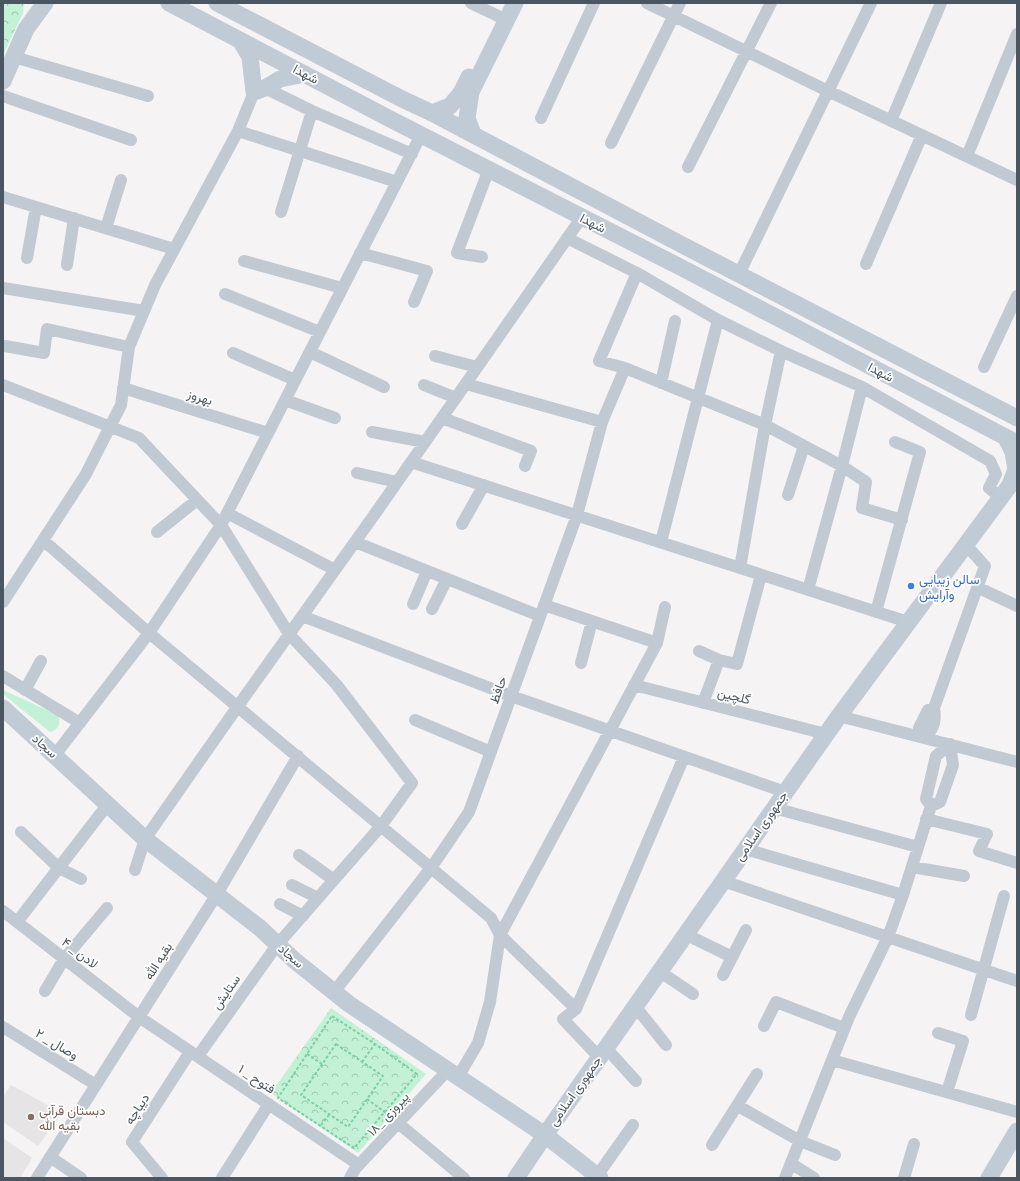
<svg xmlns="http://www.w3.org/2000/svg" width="1020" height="1181" viewBox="0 0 1020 1181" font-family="'Archivo Narrow',Vazirmatn,sans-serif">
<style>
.education{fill:#e6e4e5}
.grass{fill:#c3f1d5}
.park{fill:url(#park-crowns)}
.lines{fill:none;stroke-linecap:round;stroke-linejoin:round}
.path{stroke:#7ad0a6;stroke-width:2;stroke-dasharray:3 2;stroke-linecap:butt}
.street{stroke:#c1cad2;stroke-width:12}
.secondary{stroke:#c1cbd6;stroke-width:17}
.shop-dot{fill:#3f7fe0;stroke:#fff;stroke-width:1.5}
.education-dot{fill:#8d6e63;stroke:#fff;stroke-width:1.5}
.labels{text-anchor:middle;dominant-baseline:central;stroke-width:3.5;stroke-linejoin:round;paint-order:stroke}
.street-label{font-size:13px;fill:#4a5661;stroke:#fff}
.shop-label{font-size:13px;fill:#366cbe;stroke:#fff;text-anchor:start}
.education-label{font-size:13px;fill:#785e54;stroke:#fff;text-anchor:start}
</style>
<defs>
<pattern id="park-crowns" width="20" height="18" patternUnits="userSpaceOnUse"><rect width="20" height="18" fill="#c3f1d5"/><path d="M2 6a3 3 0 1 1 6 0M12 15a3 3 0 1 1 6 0" fill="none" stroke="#a0c6b0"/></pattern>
</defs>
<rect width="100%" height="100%" fill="#f5f3f3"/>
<path class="education" d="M11,1085L62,1113L38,1146L3,1122V1097Z
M3,1138L32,1158L20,1178H3Z"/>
<path class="grass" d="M3,690L58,715C61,723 59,730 50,732L3,694Z"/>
<path class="park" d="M3,3H24L23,13L3,55Z
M331,1008L426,1074L358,1153L271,1093Z"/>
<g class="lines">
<path class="path" d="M332,1016L375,1044L417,1074L354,1148L278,1098Z
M336,1044L383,1076L348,1127L301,1095Z
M307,1054L322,1064
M362,1062L375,1044
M367,1099L390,1116
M321,1125L329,1115"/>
<path class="street" d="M471,3L498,16
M647,3L828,91L1017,180
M14,57L148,96
M265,88L312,111L412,154
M3,96L131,140
M541,118L594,3
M891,121L941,3
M238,131L397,182
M421,135L221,525L149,633L491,918L500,935L490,1002L478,1043L458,1077
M611,143L680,3
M967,156L1017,34
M688,167L771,3
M3,197L174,249
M281,212L312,111
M106,228L121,180
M567,238L637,273L718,320L781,351L862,387L990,461L996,474L989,488L1001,498
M360,253L427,271L414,302
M482,257L457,253L489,169
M27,258L36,207
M244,261L342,288
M866,264L922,135
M67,265L74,218
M637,273L599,361L625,368L765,425L842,466L866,482L862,508L902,520
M739,274L871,3
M3,288L144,311
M225,294L320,332
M5,346L44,353L47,329L129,347
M310,352L384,387
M233,353L295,380
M435,356L477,367
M984,367L1017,296
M661,383L675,321
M466,384L602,422
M3,385L139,438L221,525L289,634L336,684L412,783L381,826L277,945L198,1056
M424,385L456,398
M123,388L268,433
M285,400L335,418
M442,418L531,451L525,466
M372,432L425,442
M411,462L908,622
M357,473L397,482
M788,495L804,446
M227,513L335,570
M462,524L484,485
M157,532L197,500
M43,540L149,633L55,755
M355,542L540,616
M661,542L718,320
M740,568L765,425L781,351
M979,588L1017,606
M808,590L842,466L862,387
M3,602L86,474L121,405L129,347L155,285L238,131L254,92
M413,604L427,571
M544,605L657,643
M665,607L657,643L500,935L576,1009L684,757
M432,609L447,579
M876,612L920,452L895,442
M302,616L511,696L785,792
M699,651L719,660
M581,663L592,621
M3,676L80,723
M634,685L826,734
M25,690L41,661
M703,703L719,660L737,664L761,575
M934,708L985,566L966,545
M934,708C936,719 934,730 924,737L919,728L928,710Z
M839,716L1017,762
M415,720L491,752
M950,744L953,765L940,802L931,806L926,799L936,756Z
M774,808L918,847
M926,819L987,834L979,851L1017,863
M21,832L59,868L81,879
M745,849L903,895
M299,855L334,880
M912,867L964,876
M135,870L145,839L238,706L377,511L582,217
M723,881L1017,981
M292,885L318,898
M280,904L303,916
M3,911L139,1017L359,1165
M17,922L108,804
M685,934L732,957
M659,971L693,994
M723,975L746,930
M45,991L64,959L107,908
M334,992L431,868L469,812L577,515L602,422L625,368
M635,1006L666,1045
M576,1009L563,1019L599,1057
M971,1015L1004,896
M764,1026L776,1002L844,1028
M3,1027L96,1085
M938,1033L963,1041L947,1092
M606,1048L636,1081
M832,1060L1017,1112
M738,1106L800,1141L835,1155
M398,1123L464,1178
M712,1145L757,1074
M50,1157L81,1178
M792,1164L814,1178
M597,1176L633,1125
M37,1178L217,894L298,756
M162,1178L132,1142L190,1052
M222,1178L269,1104
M350,1178L355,1169L448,1070
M785,1178L849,1017L888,937L903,895L931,806
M904,1178L914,1144"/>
<path class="secondary" d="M169,3L394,121L684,269L1017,443
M217,3L402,99L432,113L690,249L1017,418
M240,40L250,57L254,92L265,88L280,79L305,74
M3,81L26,29L45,3
M432,113L450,106L461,93L469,77
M473,134L467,118L471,92L515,3
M1006,438L1013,452L1016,469L1010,485
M3,708L145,839L260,928L294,960L349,1004L545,1135L600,1178
M516,1178L545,1135L839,716L1010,485L1017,482
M989,1178L1017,1131"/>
</g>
<circle class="shop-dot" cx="911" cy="586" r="4"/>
<circle class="education-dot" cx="31" cy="1117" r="4"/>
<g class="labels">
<g class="street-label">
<text transform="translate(306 74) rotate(28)">شهدا</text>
<text transform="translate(593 223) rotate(27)">شهدا</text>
<text transform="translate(881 372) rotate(28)">شهدا</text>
<text transform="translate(200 397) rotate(17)">بهروز</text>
<text transform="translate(498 690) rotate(-70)">حافظ</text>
<text transform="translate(734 696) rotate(14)">گلچین</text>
<text transform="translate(45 746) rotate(42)">سجاد</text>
<text transform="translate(761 826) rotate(-55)">جمهوری اسلامی</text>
<text transform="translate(80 953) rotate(38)">لادن _ ۴</text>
<text transform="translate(291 956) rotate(41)">سجاد</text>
<text transform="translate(158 961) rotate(-58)">بقیه الله</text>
<text transform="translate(226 992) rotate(-55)">ستایش</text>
<text transform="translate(57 1044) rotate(31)">وصال _ ۲</text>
<text transform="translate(257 1079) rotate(34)">فتوح _ ۱</text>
<text transform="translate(575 1091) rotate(-55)">جمهوری اسلامی</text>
<text transform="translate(137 1109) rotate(-57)">دیباچه</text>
<text transform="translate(388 1114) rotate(-47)">پیروزی _۱۸</text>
</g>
<g class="shop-label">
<text x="919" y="579">سالن زیبایی<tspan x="919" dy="15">وآرایش</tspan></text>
</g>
<g class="education-label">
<text x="39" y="1110">دبستان قرآنی<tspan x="39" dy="15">بقیه الله</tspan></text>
</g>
</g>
<rect width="1020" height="1181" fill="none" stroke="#4a5661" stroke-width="8"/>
</svg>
